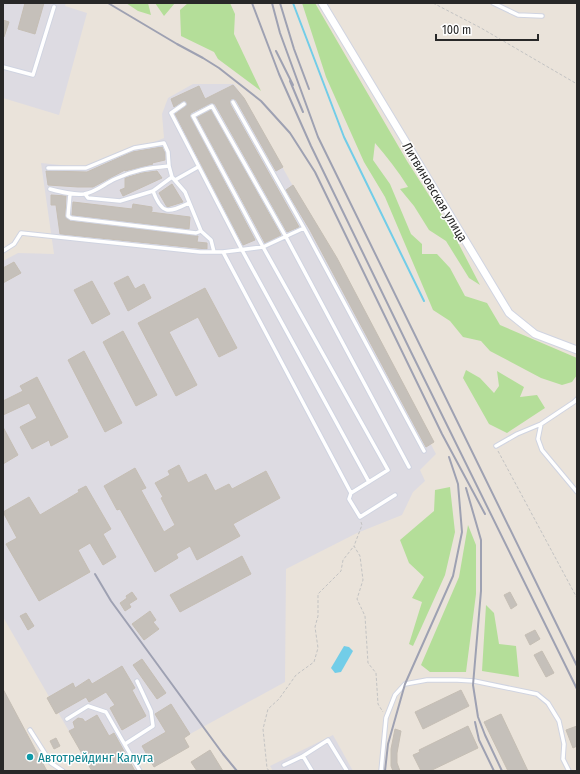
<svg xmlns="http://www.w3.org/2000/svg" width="580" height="774" viewBox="0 0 580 774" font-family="'Fira Sans Condensed',sans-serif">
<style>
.industrial{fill:#dddbe2}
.green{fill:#b4de99}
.water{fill:#72cde8}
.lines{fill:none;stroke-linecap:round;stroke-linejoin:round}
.stream{stroke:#72cde8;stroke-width:2}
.building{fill:#c5c0ba;stroke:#c5beb4}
.lane-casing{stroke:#d0d4e1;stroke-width:5.5}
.street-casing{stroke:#d0d4e1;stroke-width:9}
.path{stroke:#c3c3c3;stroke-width:1;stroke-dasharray:3 2;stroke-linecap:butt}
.lane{stroke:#fff;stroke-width:3.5}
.street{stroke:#fff;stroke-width:7}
.rail{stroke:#9ea1b2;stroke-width:2}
.culture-dot{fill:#0f9aa8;stroke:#fff;stroke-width:1.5}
.labels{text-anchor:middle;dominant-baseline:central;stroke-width:3;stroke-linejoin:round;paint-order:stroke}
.street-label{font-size:13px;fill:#282828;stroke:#fff}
.culture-label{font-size:13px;fill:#0d838f;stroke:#fff;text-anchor:start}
</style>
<rect width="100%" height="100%" fill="#eae3da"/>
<path class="industrial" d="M3,3H66L65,6L87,13L59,115L3,98Z
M193,84H234L244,98L334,260L436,454L420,470L425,481L413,492L402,515L357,533L286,569L285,682L190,734L166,749L171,758L154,767L146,754L116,771H92L3,617V261L18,253L54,254L41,163L90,168L164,138L162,114L168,98Z
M333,735L353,771H273L270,766Z"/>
<path class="green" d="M126,3H148L151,15L138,11Z
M155,3H175L164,16Z
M188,3H230L235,14L234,34L261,91L218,59L214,52L181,36L180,10Z
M302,3H315L407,161L452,231L480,285L469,278L446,241L429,230L414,206L400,189L408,187C398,171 387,157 375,143L373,160L390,184L411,234L422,244V254H437L450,268L465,296L487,303L500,325L577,358V375L572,382L562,385L541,378L490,351L481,341L463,337L450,321L433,310L385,197L364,162L326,77Z
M466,370L480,378L494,393L499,386L497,371L524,387L520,397L537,395L545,408L507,433L489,424L463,378Z
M450,487L455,532L445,575L413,646L409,644L422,602L412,598L424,577L409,563L400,540L434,511L435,490Z
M468,525L476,545V594L466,672H430L421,665L459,577Z
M486,605L494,613L499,644L516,646L519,677L482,671Z"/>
<path class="water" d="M344,646L349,647L353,651L341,672L335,673L331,668Z"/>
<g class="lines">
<path class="stream" d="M293,3L344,137L424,301"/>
</g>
<path class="building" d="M25,3H44L35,34L18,29Z
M3,20L9,22L4,37H3Z
M233,85L244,98L283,167L276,171L236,100L233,99H231L230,104L299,227L287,232L215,104L211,103L191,113L190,116L255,240L243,245L175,114L186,106L187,102L183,101L174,107L171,99L199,86L205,99Z
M211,110L281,235L265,243L197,117Z
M162,147L165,153V160L152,163L153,164L125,171V170L93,187H78L48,185L46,171L87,172L132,152Z
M157,171L162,178L123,196L120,190L125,188V178L142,173Z
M172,184L183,202L167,207L159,193Z
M293,185L337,258L434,442L426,447L310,230L286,190Z
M51,195L66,196L65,216L70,221L198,236L197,242L207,243V249L60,234L56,205H51Z
M73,202L132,209L133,204L152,207V211L150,212L190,217L189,229L72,215Z
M14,262L21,273L3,283V268Z
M128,276L135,289L144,284L151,298L128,311L114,283Z
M92,281L110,314L92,324L74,290Z
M205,288L237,348L219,357L198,317L169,332L197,385L176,396L138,323Z
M123,331L157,395L136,406L103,342Z
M84,351L122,423L105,432L68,360Z
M37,377L68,437L51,446L49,440L32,449L20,427L37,418L29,403L3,415V401L23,391L20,386Z
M3,427L18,455L3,464Z
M179,465L188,483L206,474L215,491L229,484L232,489L266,471L280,498L233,524L240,536L197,560L190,546L176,554L178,558L155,572L120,509L117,510L104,486L135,468L146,488L141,490L164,532L175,525L161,498L163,497L155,483L170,475L168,471Z
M86,486L111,529L103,534L116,557L103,565L90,543L78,550L90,572L39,601L6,544L17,538L3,512L29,497L40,515L79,492L78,490Z
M242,556L251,574L180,612L170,595Z
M132,592L137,599L129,604L131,607L125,611L120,603L127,598L126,596Z
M510,592L517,605L511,609L504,595Z
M150,611L156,620L153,622L159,629L144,640L132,624Z
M26,613L34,626L28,630L20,616Z
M535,630L540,639L530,645L525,635Z
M542,651L554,673L546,677L534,655Z
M142,659L166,693L157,699L133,665Z
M122,666L135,688L132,690L146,716L122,730L110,708L115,705L106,692L89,702L86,697L56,714L47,698L73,683L75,688L89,679L92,684Z
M3,689L35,749L47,771H3Z
M461,690L469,706L423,729L415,712Z
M171,704L190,734L184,738L189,747L154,767L142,746L166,732L155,714Z
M501,714L528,771H508L484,722Z
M97,715L109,736L114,733L135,771H92L69,731L75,728L73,722L78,718L83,719L85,722Z
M468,726L478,748L430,771H421L413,755L420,752L419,750Z
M577,726V746L573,748L566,730Z
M395,729L401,731L397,753V763L400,771H393L391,766V749Z
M56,738L60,746L54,749L50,741Z
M210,750L223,771H197L191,762Z"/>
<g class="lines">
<g class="lane-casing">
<path id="lane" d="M493,3L518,15L542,16
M3,67L33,75L54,7
M233,102L304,228L424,451
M184,104L171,113L242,250L369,482
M48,168H86L134,148L164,143L168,152L169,166L172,177L185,192L201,231L211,240L214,252
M175,180L198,167
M50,189C61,192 72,195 84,194C96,192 104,184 115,179C134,170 148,168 169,166
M153,191C162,215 168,213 189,203
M70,194L68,216L71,218L196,233L201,231
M85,194L88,198L120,201L153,191L172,177
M3,251L14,244L21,233L200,252H223L263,247L304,228
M223,252L351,493L388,470L263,247L193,116L212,106L286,237L409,467
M541,424L538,439L542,450L577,492
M496,446L517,434L541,424L574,402L577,399
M351,493L349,499L360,517L395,495
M67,719L88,706L106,712L140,771
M30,730L51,763L63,771
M125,744L153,726L151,711L137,681
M284,765L303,756
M312,771L303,756L328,740L347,771
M381,771L386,718L395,695L405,684L427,680H457L474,681L537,694L548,703L559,721L564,744L563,759L569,771"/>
</g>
<g class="street-casing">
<path id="street" d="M322,3L509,313L535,334L577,350"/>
</g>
<path class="path" d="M433,3L481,28L577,84
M498,451L577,598
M361,522L362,525L354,546L360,556L363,580L357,599L365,616L368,663L376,673L378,704L383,712
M269,771L267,768L263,729L268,709L279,699L296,675L314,662L318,648L315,627L318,616V594L341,571L343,560L354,546"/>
<use href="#lane" class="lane"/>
<use href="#street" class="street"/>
<path class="rail" d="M108,3L177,44L203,58L219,68L261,101L290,133L315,172L442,434L485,514
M252,3L279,74L311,146L411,352L577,689
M272,3L280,33L318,137L577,666
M280,3L294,49L309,89
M276,51L293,85
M290,81L303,112
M466,488L481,540V591L473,685L478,717L485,735L502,771
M95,574L111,601L223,754L237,771
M475,722L479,740L494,771
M385,771L388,744L405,684L453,576L462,532L458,484L449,457"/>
</g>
<circle class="culture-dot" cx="30" cy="757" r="4"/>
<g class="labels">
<g class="street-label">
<text transform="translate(435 192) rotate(59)">Литвиновская улица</text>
</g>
<g class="culture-label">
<text x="38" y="757">Автотрейдинг Калуга</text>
</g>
</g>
<rect width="580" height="774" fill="none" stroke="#282828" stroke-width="8"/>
<path d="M436 34v6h102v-6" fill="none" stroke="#282828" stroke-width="2"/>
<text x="442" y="34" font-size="12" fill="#282828" stroke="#ffffff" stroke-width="3" paint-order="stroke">100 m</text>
</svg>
